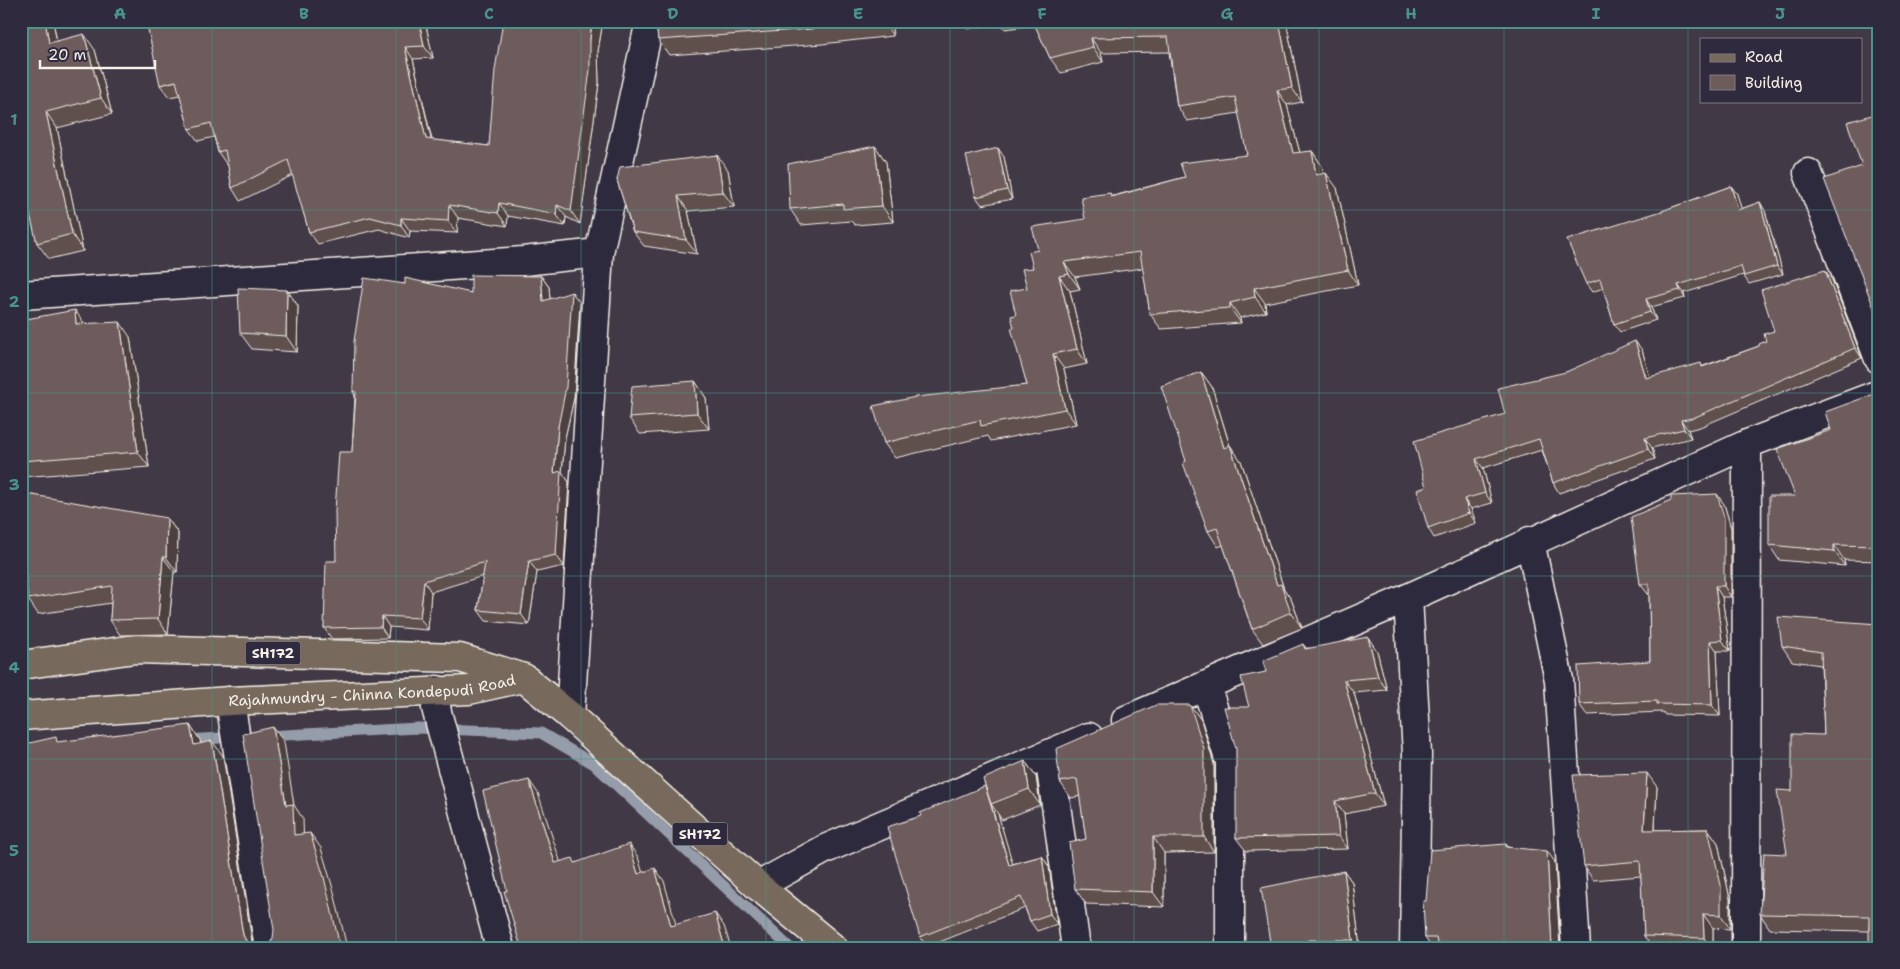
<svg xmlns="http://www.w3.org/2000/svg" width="1900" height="969" viewBox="0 0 1900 969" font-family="'Shantell Sans',sans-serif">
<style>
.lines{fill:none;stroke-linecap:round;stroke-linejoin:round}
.stream{stroke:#969daa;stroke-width:11}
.minor-casing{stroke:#f4f1e8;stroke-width:31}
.major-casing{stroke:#f4f1e8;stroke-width:31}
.minor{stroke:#2f2a3d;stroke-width:28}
.major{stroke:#77695c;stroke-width:28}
.wall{fill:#5f4f4e;stroke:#f4f1e8}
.shaded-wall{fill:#4d4040;stroke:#f4f1e8}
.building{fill:#6e5c5b;stroke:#f4f1e8}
.grid{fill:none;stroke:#48958c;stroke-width:1;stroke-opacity:0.55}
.labels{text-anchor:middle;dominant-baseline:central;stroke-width:5;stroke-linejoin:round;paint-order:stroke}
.shield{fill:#2f2a3d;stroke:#b9b5b5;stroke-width:1}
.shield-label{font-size:14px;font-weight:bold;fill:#f4f1e8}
.street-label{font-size:15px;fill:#f4f1e8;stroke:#2f2a3d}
.neatline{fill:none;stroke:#48958c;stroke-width:2}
.grid-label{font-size:16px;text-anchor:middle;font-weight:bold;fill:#48958c}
</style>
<rect width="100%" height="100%" fill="#423946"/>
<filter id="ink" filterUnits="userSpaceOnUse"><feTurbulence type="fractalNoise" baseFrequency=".02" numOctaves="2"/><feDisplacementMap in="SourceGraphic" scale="10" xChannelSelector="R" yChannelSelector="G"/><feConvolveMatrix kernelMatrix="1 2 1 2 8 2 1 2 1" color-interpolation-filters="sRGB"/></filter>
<g filter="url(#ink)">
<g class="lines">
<path class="stream" d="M266,736L418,728L541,733L594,764L790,948
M186,740L237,737"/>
<g class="minor-casing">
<path id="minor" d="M1808,173L1879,359
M21,295L523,261L599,253
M1530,541L1559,680L1576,948
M1408,598L1417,754L1414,948
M1206,685L1230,762V948
M437,690L436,708L500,948
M230,701L269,948
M570,716L599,253L650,21
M1126,720L1408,598L1747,444L1879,394
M1049,755L1076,948
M758,886L825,849L1089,737
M1746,948L1747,444"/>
</g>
<g class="major-casing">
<g id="major">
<path d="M21,665L135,649L460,658L524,678L570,716L758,886L833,948"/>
<path id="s1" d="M21,716L230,701L469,690L522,678"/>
</g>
</g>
<use href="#minor" class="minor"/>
<use href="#major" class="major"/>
</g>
<path class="wall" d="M21,21H53L57,41L95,50L112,114L57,128L83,251L49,259L37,243L27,200L21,201Z
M425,21L433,58L413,59L432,140L489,146L503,21H603L598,51L599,83L580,224L566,217L565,226L508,216L507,226L458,218L457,233L410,231L409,238L379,229L318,244L309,232L293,175L240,201L232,188L228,164L227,165L218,152L214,137L198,141L189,129L180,95L169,97L160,85Z
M656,21H891L893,36L822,44L669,55L658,40Z
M962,21H1286L1302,102L1287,105L1300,153L1312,151L1322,166L1323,173L1337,188L1358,285L1265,303L1266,312L1240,318L1241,323L1161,329L1150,314L1143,268L1075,277L1080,289L1070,291L1087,364L1064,369L1076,424L991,441L988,436L895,458L884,443L1027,385L1014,328L1016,315L1027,288L1038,250L1085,219L1110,193L1113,196L1185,177L1247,155L1239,113L1187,121L1177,106L1169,52L1101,53L1103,62L1061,73L1050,58L1035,25L1005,29L1001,23L967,29Z
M875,146L886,162L893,222L855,225L851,221L801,225L790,209Z
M1004,157L1012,199L982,205L976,197Z
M728,170L734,207L688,211L697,254L644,246L633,232L617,180Z
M1731,186L1737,194L1741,209L1760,202L1765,211L1783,274L1749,284L1743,275L1684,293L1685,298L1651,307L1656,320L1620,332L1614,324L1603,288L1592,292L1586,284L1662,211Z
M541,276L549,287L550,299L580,303L574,398L565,438L562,472L569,482L564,566L537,572L529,625L486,621L478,610L483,576L431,592L428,630L389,627L388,638L332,639L324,628L336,561L352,452L355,396L353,392L405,284L471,293Z
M1832,280L1862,358L1700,427L1688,430L1691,438L1652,448L1655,459L1559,493L1553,483L1542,450L1483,468L1492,503L1471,509L1476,523L1434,538L1428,528L1426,487L1505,414L1566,372L1642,350L1650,377L1703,366L1759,346L1766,341L1774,331Z
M287,290L298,306L297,352L252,349L240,333Z
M21,314L25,319L84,324L130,337L149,467L21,477Z
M1201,372L1212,387L1230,446L1241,461L1284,589L1291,599L1302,628L1263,644L1252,629L1223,545L1218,547L1208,531L1186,461Z
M695,381L706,398L709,429L640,434L629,418Z
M1879,390V561L1844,560L1845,566L1779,560L1769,545L1831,430Z
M1724,504L1731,528V597H1722L1730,651H1717L1720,716L1665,715L1663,712L1587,715L1579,704L1650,661L1649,594H1648L1640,584Z
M167,518L178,533L177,572H174L168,634L120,635L110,620L111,603L38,614L28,599Z
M1879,624L1869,931L1770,929L1760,914L1787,854L1792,791L1824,735L1821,665L1792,661L1782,646Z
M1303,644L1306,648L1377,651L1387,690L1354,693L1384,806L1344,814L1348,849L1246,851L1236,838L1266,672Z
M1190,705L1201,720L1214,764V852L1164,853V907L1086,904L1075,889L1086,839L1080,796L1071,798L1060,782Z
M1025,761L1036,777L1040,805L1002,820L998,814L1012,864L1042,856L1049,867L1057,924L1037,931L1030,921L1025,908L927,947L920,937L921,816L985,786Z
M1657,787L1655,830L1708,829L1718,843L1730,899V929L1713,928V948H1652L1644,936L1641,876L1593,880L1584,866Z
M1506,844L1508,847L1555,862L1560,948H1432L1425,938L1426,901Z
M1344,871L1352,882L1360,948H1271Z"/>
<path class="shaded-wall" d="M45,21H53L60,59L49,43Z
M419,21H425L433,58L424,46Z
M592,21H603L598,51L599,83L580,224L571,211Z
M883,21H891L893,36Z
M1279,21H1286L1302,102L1292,88Z
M84,34L95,50L112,114L101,98Z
M1091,38L1101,53L1103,62L1093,47Z
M405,47L413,59L434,152L426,139Z
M1277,90L1287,105L1304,168L1293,153Z
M46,112L57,128L83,251L72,234Z
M875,146L886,162L893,222L882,206Z
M998,148L1004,157L1012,199L1007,190Z
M1312,151L1322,166L1327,189L1316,175Z
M717,155L728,170L734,207L723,192Z
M1326,173L1337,188L1358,285L1348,270Z
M1731,186L1737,194L1744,218L1738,210Z
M678,196L688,211L697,254L686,240Z
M1760,202L1765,211L1783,274L1777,266Z
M499,203L508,216L507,226L498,213Z
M449,205L458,218L457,233L448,221Z
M557,205L566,217L565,226L556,214Z
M401,218L410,231L409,238L401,225Z
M1064,262L1075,277L1080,289L1069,274Z
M1825,270L1832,280L1862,358L1855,348Z
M541,276L549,287L551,312L543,301Z
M1059,276L1070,291L1087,364L1077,349Z
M1678,285L1684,293L1685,298L1680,290Z
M1254,288L1265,303L1266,312L1255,297Z
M287,290L298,306L297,352L286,336Z
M572,292L580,303L574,398L565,438L562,472L569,482L564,566L556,555L554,473L558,427Z
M1646,299L1651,307L1656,320L1650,312Z
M1230,303L1240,318L1241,323L1230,308Z
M75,310L85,325L76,324Z
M21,314L30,327L21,320Z
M120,322L130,337L149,467L138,452Z
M1635,341L1642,350L1653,388L1646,378Z
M1053,354L1064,369L1076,424L1065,409Z
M1201,372L1212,387L1235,463L1224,448Z
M695,381L706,398L709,429L697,413Z
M1681,420L1688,430L1691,438L1684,429Z
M1645,438L1652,448L1655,459L1648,449Z
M1230,445L1241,461L1284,589L1291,599L1302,628L1291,612L1277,585Z
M1476,459L1483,468L1492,503L1485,493Z
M1717,494L1724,504L1731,528V597L1724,586Z
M1464,499L1471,509L1476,523L1469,513Z
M167,518L178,533L177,572L166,557Z
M1834,545L1844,560L1845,566L1834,551Z
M163,557L174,572L168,634L158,619Z
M529,561L537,572L529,625L521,614Z
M424,581L431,592L428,630L420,618Z
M1715,586L1722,597L1730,651L1722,640Z
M382,616L389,627L388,638L381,627Z
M1368,637L1377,651L1387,690L1378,677Z
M1710,641L1717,651L1720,716L1712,705Z
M1344,680L1354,693L1384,806L1375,793Z
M1190,705L1201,720L1214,764V852L1204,837Z
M190,725L200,740L204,760L194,745Z
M273,727L284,742L294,805L303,819L304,850L294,835L286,805Z
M212,741L223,756L253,948L247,943L243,935Z
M1025,761L1036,777L1040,805L1029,789Z
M1647,773L1657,787L1654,844L1644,830Z
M529,780L538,793L565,876L555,863Z
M1335,801L1344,814L1348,849L1339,836Z
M991,804L998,814L1016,875L1009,865Z
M1708,829L1718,843L1730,899V929L1721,915Z
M310,833L321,848L334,892L347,948L340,947Z
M1153,837L1164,853V907L1153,892Z
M629,844L638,857L647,887L638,874Z
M1547,851L1555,862L1560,948H1552Z
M1042,856L1049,867L1057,924L1050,914Z
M655,868L664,881L680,939L671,926Z
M1344,871L1352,882L1360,948H1358L1353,940Z
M715,913L724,926L731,948H725Z
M1703,914L1713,928V948H1711L1704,938Z
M1308,940L1314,948H1310Z"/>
<path class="building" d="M21,21H45L49,43L84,34L101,98L46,112L72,234L37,243L22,182H21Z
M160,21H419L424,46L405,47L426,139L489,146L495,70L503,21H592L590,38V70L571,211L557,205L556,214L499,203L498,213L449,205L448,221L401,218V225L370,217L309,232L288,160L232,188L225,150L218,152L211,123L189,129L176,81L160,85L147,25Z
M656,21H876L811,29L658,40Z
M1033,21H1279L1292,88L1277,90L1293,153L1312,151L1316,175L1326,173L1348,270L1254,288L1255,297L1230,303V308L1150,314L1140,252L1064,262L1069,274L1059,276L1077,349L1053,354L1065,409L981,426L980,420L884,443L873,406L916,397L1027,385L1011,328H1014L1011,316L1016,315L1010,291L1027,288L1022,269L1033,268L1029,252L1038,250L1032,227L1085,219L1081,197L1110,193L1111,197L1185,177L1180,163L1247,155L1235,97L1177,106L1168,37L1091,38L1093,47L1050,58Z
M1879,113V321L1824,179L1862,166L1847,122Z
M875,146L882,206L843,209V204L790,209L788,164Z
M998,148L1007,190L976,197L966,156Z
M717,155L723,192L678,196L686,240L633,232L617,180L620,167Z
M1731,186L1738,210L1760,202L1777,266L1744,276L1741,266L1678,285L1680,290L1646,299L1650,312L1614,324L1600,279L1586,284L1567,240L1662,211Z
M1825,270L1855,348L1693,418L1681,420L1684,429L1645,438L1648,449L1553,483L1539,439L1476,459L1485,493L1464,499L1469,513L1428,528L1417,490L1426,487L1414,441L1505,414L1498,388L1566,372L1635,341L1646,378L1701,363L1702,367L1759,346V344L1766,341L1764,334L1774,331L1761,290Z
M471,275L541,276L543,301L572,292L566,387L558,427L554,473L561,471L556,555L529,561L521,614L478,610L485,562L424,581L420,618L382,616L381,627L324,628L326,561H336L335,511L339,452H352L356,392H353L354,341L364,278L405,284V278L471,293Z
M238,288L287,290L286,336L240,333Z
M75,310L76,324L120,322L138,452L21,461V320Z
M1201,372L1224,448L1230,445L1277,585L1281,584L1291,612L1252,629L1217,528L1208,531L1183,463L1186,461L1161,386Z
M695,381L697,413L629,418L632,386Z
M1879,390V546L1834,545V551L1769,545V496H1795L1777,449L1831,430L1825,412L1874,394Z
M21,493L167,518L166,557H163L158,619L110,620L112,586L28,599L21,531Z
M1717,494L1724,517V586H1715L1722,640L1710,641L1712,705L1657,704V701L1579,704L1578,666L1650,661L1649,584H1640L1631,517L1671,500V496Z
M1778,617L1879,624V948H1869V916L1760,914L1764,853L1787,854L1777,790L1792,791V734L1824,735L1821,652L1782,646Z
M1368,637L1378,677L1344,680L1375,793L1335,801L1339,836L1236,838V749L1224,707H1249L1241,677L1266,672L1263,661L1303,644L1305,649Z
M1156,705H1190L1204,749V837H1153V892L1075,889L1069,843L1086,839L1077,779L1060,782L1056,749Z
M190,725L194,745L212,741L243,935L247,943L252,947L256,948H21V745L56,737L57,742Z
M273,727L286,805L293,804L294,835L310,833L324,877L340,947L357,944L358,948H262L269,945L273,938L274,930L243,734Z
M1025,761L1029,789L991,804L983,779Z
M1647,773L1644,830L1708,829L1721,885V915L1703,914L1704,938L1644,936L1640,861L1584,866L1573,775Z
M529,780L555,863L573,858L575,863L629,844L638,874L655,868L671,926L715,913L725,948H508L520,944L504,891H507L483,791Z
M985,786L1009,865L1042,856L1050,914L1030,921L1021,897L920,937L887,827L921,816L920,813Z
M1506,844V847L1547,851L1552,948H1438L1436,938H1425L1423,901H1426L1430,850Z
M1344,871L1353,940H1308L1310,948H1271L1261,888Z"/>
</g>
<path class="grid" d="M212,21V948M396,21V948M581,21V948M766,21V948M950,21V948M1134,21V948M1319,21V948M1504,21V948M1688,21V948M21,210H1879M21,393H1879M21,576H1879M21,759H1879"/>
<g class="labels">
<g class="shield">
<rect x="245.5" y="641.5" width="55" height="23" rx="4"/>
<rect x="672.5" y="822.5" width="55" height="23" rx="4"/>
</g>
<g class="shield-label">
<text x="273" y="653">SH172</text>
<text x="700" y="834">SH172</text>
</g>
<g class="street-label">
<text stroke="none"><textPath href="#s1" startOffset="352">Rajahmundry - Chinna Kondepudi Road</textPath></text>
</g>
</g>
<rect width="1900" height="969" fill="none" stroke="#2f2a3d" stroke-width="55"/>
<rect x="1700" y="38" width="162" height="65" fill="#2f2a3d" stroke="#7e7a81"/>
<rect x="1710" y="54" width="25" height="8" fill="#77695c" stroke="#7e7a81"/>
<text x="1745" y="62" font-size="15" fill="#f4f1e8">Road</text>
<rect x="1710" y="75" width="25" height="15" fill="#6e5c5b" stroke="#7e7a81"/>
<text x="1745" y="88" font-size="15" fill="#f4f1e8">Building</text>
<path d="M40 60v8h115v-8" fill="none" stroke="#f4f1e8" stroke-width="2.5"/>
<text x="48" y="60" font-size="15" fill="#f4f1e8" stroke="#2f2a3d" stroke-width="4" paint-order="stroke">20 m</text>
<rect x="28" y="28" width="1844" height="914" class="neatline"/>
<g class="grid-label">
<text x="120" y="19">A</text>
<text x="304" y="19">B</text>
<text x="489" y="19">C</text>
<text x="673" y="19">D</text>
<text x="858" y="19">E</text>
<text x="1042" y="19">F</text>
<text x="1227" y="19">G</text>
<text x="1411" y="19">H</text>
<text x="1596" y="19">I</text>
<text x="1780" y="19">J</text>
<text x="14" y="125">1</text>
<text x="14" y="307">2</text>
<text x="14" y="490">3</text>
<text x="14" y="673">4</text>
<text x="14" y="856">5</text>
</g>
</svg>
